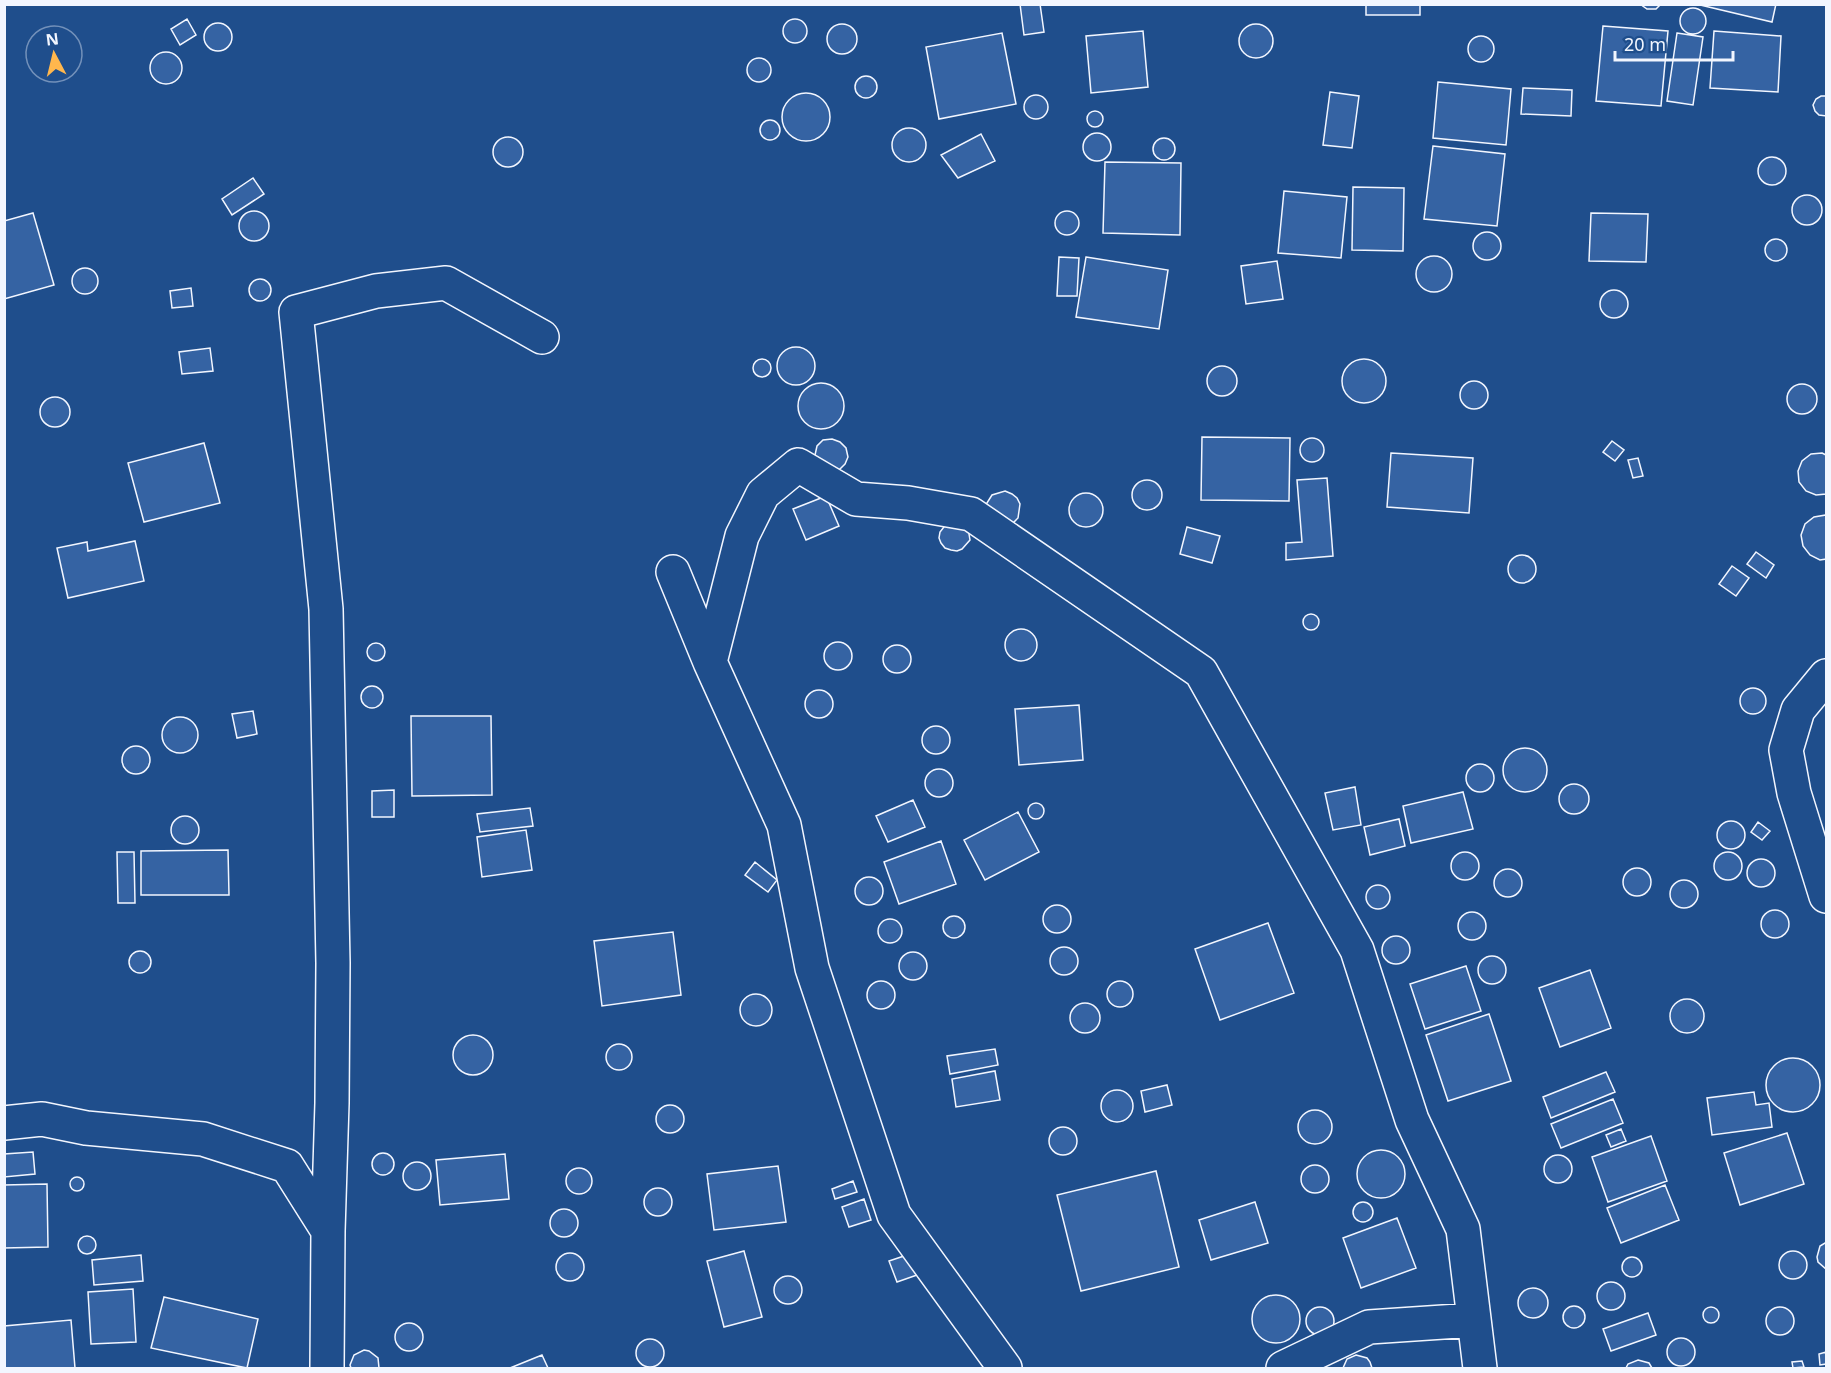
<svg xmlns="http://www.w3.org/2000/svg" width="1831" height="1373" viewBox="0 0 1831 1373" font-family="'Noto Sans',sans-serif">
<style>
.building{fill:#3563a3;stroke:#f2f6ff;stroke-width:1.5}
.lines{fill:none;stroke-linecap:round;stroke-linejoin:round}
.minor-casing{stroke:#f2f6ff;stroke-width:36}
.minor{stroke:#1f4e8c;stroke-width:33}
</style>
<rect width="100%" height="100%" fill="#1f4e8c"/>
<path class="building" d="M1020,4H1040L1044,32L1024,35Z
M1366,4H1420V15H1366Z
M1661,4L1656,9H1647L1640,4Z
M1696,4H1776L1772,22Z
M1680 21a13 13 0 1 1 26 0a13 13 0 1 1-26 0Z
M783 31a12 12 0 1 1 24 0a12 12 0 1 1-24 0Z
M187,19L196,35L180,45L171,29Z
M204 37a14 14 0 1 1 28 0a14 14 0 1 1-28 0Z
M1239 41a17 17 0 1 1 34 0a17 17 0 1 1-34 0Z
M827 39a15 15 0 1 1 30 0a15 15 0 1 1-30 0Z
M1603,26L1668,31L1661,106L1596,101Z
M1143,31L1148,87L1091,93L1086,36Z
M1714,31L1781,36L1778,92L1710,88Z
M1002,33L1016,104L939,119L926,47Z
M1677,33L1703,37L1693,105L1667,101Z
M1468 49a13 13 0 1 1 26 0a13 13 0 1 1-26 0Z
M150 68a16 16 0 1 1 32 0a16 16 0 1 1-32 0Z
M747 70a12 12 0 1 1 24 0a12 12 0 1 1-24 0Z
M855 87a11 11 0 1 1 22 0a11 11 0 1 1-22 0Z
M1438,82L1511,89L1506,145L1433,138Z
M1523,88L1572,90L1571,116L1521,114Z
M1330,92L1359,96L1352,148L1323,145Z
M782 117a24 24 0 1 1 48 0a24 24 0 1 1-48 0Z
M1024 107a12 12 0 1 1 24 0a12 12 0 1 1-24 0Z
M1821,96H1826V116L1819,115L1815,111L1813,105L1816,99Z
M1087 119a8 8 0 1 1 16 0a8 8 0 1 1-16 0Z
M760 130a10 10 0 1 1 20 0a10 10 0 1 1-20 0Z
M892 145a17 17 0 1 1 34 0a17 17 0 1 1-34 0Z
M1083 147a14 14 0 1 1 28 0a14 14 0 1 1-28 0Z
M981,134L995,161L958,178L941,155Z
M493 152a15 15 0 1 1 30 0a15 15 0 1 1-30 0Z
M1153 149a11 11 0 1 1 22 0a11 11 0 1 1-22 0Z
M1433,146L1505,154L1497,226L1424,219Z
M1758 171a14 14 0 1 1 28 0a14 14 0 1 1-28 0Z
M1105,162L1181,163L1180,235L1103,233Z
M253,178L264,194L232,215L222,199Z
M1353,187L1404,188L1403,251L1352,250Z
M1284,191L1347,197L1341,258L1278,253Z
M1792 210a15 15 0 1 1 30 0a15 15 0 1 1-30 0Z
M239 226a15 15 0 1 1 30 0a15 15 0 1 1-30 0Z
M1055 223a12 12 0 1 1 24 0a12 12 0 1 1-24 0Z
M33,213L54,285L4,299V221Z
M1591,213L1648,214L1646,262L1589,261Z
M1473 246a14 14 0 1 1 28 0a14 14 0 1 1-28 0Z
M1765 250a11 11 0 1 1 22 0a11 11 0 1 1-22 0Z
M1416 274a18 18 0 1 1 36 0a18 18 0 1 1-36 0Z
M1059,257L1079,258L1077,296H1057Z
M1086,257L1168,270L1159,329L1076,317Z
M1277,261L1283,299L1246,304L1241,266Z
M72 281a13 13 0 1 1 26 0a13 13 0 1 1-26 0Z
M249 290a11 11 0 1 1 22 0a11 11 0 1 1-22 0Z
M191,288L193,306L172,308L170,291Z
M1600 304a14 14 0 1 1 28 0a14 14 0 1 1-28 0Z
M777 366a19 19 0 1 1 38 0a19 19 0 1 1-38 0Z
M210,348L213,371L182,374L179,352Z
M1342 381a22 22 0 1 1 44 0a22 22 0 1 1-44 0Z
M753 368a9 9 0 1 1 18 0a9 9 0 1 1-18 0Z
M1207 381a15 15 0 1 1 30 0a15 15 0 1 1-30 0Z
M1460 395a14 14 0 1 1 28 0a14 14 0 1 1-28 0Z
M798 406a23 23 0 1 1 46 0a23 23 0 1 1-46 0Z
M1787 399a15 15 0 1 1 30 0a15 15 0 1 1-30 0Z
M40 412a15 15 0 1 1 30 0a15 15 0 1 1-30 0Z
M1202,437L1290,438L1289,501L1201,500Z
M1300 450a12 12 0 1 1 24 0a12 12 0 1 1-24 0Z
M832,439L840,442L846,448L848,457L845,464L839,470L816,463L815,455L817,446L823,440Z
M1612,441L1624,450L1615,461L1603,452Z
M204,443L220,503L144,522L128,463Z
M1391,453L1473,458L1469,513L1387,507Z
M1822,453L1826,455V494L1816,495L1806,491L1799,482L1798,471L1802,461L1811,454Z
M1638,458L1643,476L1633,478L1628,460Z
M1327,478L1333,556L1286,560V543L1302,542L1297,480Z
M1132 495a15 15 0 1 1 30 0a15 15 0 1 1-30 0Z
M1005,491L1012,494L1017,498L1020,504L1018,518L1013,523L1007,525L985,506L992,495Z
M1069 510a17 17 0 1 1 34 0a17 17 0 1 1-34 0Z
M826,496L839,526L806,540L793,509Z
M1826,515V559L1820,560L1810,555L1803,546L1801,535L1805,524L1814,517Z
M947,523L968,528L970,540L962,549L957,551L951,550L945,548L941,543L939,538L940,532Z
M1187,527L1220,536L1212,563L1180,554Z
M135,541L144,581L68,598L57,548L87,542L88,551Z
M1756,552L1774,565L1766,578L1747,564Z
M1508 569a14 14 0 1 1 28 0a14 14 0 1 1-28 0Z
M1732,566L1749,578L1736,596L1719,584Z
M1303 622a8 8 0 1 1 16 0a8 8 0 1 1-16 0Z
M1005 645a16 16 0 1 1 32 0a16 16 0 1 1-32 0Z
M824 656a14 14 0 1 1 28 0a14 14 0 1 1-28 0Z
M367 652a9 9 0 1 1 18 0a9 9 0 1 1-18 0Z
M883 659a14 14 0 1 1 28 0a14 14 0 1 1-28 0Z
M361 697a11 11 0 1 1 22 0a11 11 0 1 1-22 0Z
M1740 701a13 13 0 1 1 26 0a13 13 0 1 1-26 0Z
M805 704a14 14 0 1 1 28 0a14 14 0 1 1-28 0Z
M1079,705L1083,760L1019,765L1015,709Z
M253,711L257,734L237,738L232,714Z
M411,716H491L492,795L412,796Z
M162 735a18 18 0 1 1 36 0a18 18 0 1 1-36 0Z
M922 740a14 14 0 1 1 28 0a14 14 0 1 1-28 0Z
M122 760a14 14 0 1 1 28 0a14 14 0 1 1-28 0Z
M1503 770a22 22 0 1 1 44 0a22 22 0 1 1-44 0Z
M1466 778a14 14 0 1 1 28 0a14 14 0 1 1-28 0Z
M925 783a14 14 0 1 1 28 0a14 14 0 1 1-28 0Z
M1559 799a15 15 0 1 1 30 0a15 15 0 1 1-30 0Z
M1355,787L1361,825L1333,830L1325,793Z
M394,790V817H372V791Z
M1463,792L1473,829L1411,843L1403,806Z
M913,800L925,827L888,842L876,816Z
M1028 811a8 8 0 1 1 16 0a8 8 0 1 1-16 0Z
M530,808L533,826L480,832L477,814Z
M1018,812L1039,852L985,880L964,840Z
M171 830a14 14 0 1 1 28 0a14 14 0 1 1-28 0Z
M1399,819L1405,846L1370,855L1364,827Z
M1717 835a14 14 0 1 1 28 0a14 14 0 1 1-28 0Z
M1758,822L1770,831L1762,840L1751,832Z
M526,830L532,870L482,877L477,837Z
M941,841L956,884L899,904L884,862Z
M228,850L229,895H141V851Z
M1451 866a14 14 0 1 1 28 0a14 14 0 1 1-28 0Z
M1714 866a14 14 0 1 1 28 0a14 14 0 1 1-28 0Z
M117,852H134L135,903H118Z
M1747 873a14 14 0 1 1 28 0a14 14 0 1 1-28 0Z
M755,862L777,880L768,892L745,875Z
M1623 882a14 14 0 1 1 28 0a14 14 0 1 1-28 0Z
M1494 883a14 14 0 1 1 28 0a14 14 0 1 1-28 0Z
M855 891a14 14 0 1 1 28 0a14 14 0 1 1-28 0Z
M1670 894a14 14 0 1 1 28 0a14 14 0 1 1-28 0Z
M1366 897a12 12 0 1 1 24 0a12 12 0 1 1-24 0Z
M1043 919a14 14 0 1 1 28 0a14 14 0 1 1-28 0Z
M1761 924a14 14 0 1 1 28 0a14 14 0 1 1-28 0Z
M1458 926a14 14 0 1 1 28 0a14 14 0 1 1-28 0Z
M943 927a11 11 0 1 1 22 0a11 11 0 1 1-22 0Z
M878 931a12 12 0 1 1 24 0a12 12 0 1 1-24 0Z
M1268,923L1294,993L1220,1020L1195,949Z
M673,932L681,995L602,1006L594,941Z
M1382 950a14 14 0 1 1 28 0a14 14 0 1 1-28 0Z
M1050 961a14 14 0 1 1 28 0a14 14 0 1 1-28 0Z
M129 962a11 11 0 1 1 22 0a11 11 0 1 1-22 0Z
M899 966a14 14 0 1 1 28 0a14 14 0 1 1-28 0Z
M1478 970a14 14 0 1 1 28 0a14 14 0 1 1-28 0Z
M1466,966L1481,1011L1425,1029L1410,984Z
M1590,970L1611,1028L1560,1047L1539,988Z
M867 995a14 14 0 1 1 28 0a14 14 0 1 1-28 0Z
M1107 994a13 13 0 1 1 26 0a13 13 0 1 1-26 0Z
M740 1010a16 16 0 1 1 32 0a16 16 0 1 1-32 0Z
M1670 1016a17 17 0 1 1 34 0a17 17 0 1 1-34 0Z
M1070 1018a15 15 0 1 1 30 0a15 15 0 1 1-30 0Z
M1489,1014L1511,1081L1448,1101L1426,1035Z
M453 1055a20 20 0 1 1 40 0a20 20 0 1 1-40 0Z
M606 1057a13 13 0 1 1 26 0a13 13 0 1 1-26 0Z
M995,1049L998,1065L950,1074L947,1056Z
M1766 1085a27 27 0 1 1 54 0a27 27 0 1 1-54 0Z
M995,1071L1000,1100L956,1107L952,1079Z
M1606,1072L1615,1092L1551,1118L1543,1097Z
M1167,1085L1172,1105L1145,1112L1141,1091Z
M1101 1106a16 16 0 1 1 32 0a16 16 0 1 1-32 0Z
M1754,1092L1756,1105L1769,1103L1772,1127L1712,1135L1707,1098Z
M1613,1099L1623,1123L1561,1148L1551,1124Z
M656 1119a14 14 0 1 1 28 0a14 14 0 1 1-28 0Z
M1298 1127a17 17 0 1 1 34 0a17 17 0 1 1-34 0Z
M1049 1141a14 14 0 1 1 28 0a14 14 0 1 1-28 0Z
M1621,1129L1626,1141L1611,1147L1606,1135Z
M1787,1133L1804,1184L1740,1205L1724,1153Z
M1651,1136L1667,1181L1608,1202L1592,1157Z
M1357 1174a24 24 0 1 1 48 0a24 24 0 1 1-48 0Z
M33,1152L35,1174L4,1177V1154Z
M372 1164a11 11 0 1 1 22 0a11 11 0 1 1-22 0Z
M505,1154L509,1199L440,1205L436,1160Z
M1544 1169a14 14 0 1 1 28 0a14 14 0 1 1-28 0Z
M403 1176a14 14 0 1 1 28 0a14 14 0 1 1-28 0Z
M1301 1179a14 14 0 1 1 28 0a14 14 0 1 1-28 0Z
M778,1166L786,1222L714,1230L707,1174Z
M566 1181a13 13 0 1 1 26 0a13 13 0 1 1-26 0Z
M1156,1171L1179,1267L1081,1291L1057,1195Z
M70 1184a7 7 0 1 1 14 0a7 7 0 1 1-14 0Z
M853,1181L857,1192L835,1199L832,1189Z
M47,1184L48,1247L4,1248V1185Z
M1665,1185L1679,1220L1621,1243L1607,1208Z
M644 1202a14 14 0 1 1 28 0a14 14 0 1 1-28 0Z
M864,1199L871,1220L849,1227L842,1207Z
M1353 1212a10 10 0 1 1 20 0a10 10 0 1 1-20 0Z
M1255,1202L1268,1243L1211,1260L1199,1220Z
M550 1223a14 14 0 1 1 28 0a14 14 0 1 1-28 0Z
M1397,1218L1416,1268L1361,1288L1343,1238Z
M78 1245a9 9 0 1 1 18 0a9 9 0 1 1-18 0Z
M1825,1243H1826V1269L1818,1262L1817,1257L1820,1246Z
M1779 1265a14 14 0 1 1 28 0a14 14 0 1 1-28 0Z
M744,1251L762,1317L724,1327L707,1261Z
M556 1267a14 14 0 1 1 28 0a14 14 0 1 1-28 0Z
M910,1254L917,1275L897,1282L889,1261Z
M141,1255L143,1281L94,1285L92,1260Z
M1622 1267a10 10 0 1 1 20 0a10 10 0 1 1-20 0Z
M774 1290a14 14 0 1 1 28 0a14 14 0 1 1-28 0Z
M1597 1296a14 14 0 1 1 28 0a14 14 0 1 1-28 0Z
M1518 1303a15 15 0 1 1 30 0a15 15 0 1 1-30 0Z
M133,1289L136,1342L91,1344L88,1292Z
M1252 1319a24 24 0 1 1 48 0a24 24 0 1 1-48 0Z
M164,1297L258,1319L247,1368L151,1348Z
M1563 1317a11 11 0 1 1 22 0a11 11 0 1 1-22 0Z
M1766 1321a14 14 0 1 1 28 0a14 14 0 1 1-28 0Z
M1306 1321a14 14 0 1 1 28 0a14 14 0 1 1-28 0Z
M1703 1315a8 8 0 1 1 16 0a8 8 0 1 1-16 0Z
M1648,1313L1656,1335L1611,1351L1603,1329Z
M71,1320L75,1368H4V1326Z
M395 1337a14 14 0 1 1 28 0a14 14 0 1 1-28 0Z
M1667 1352a14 14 0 1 1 28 0a14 14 0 1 1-28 0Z
M636 1353a14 14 0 1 1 28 0a14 14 0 1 1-28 0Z
M364,1350L369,1351L378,1358L379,1368H351L350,1365L354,1355Z
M1826,1352V1364L1820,1365L1819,1354Z
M542,1355L548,1368H510Z
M1356,1355L1367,1358L1370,1362L1372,1368H1343L1347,1359Z
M1638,1360L1649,1363L1652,1368H1626L1628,1364Z
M1802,1361L1804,1367L1793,1368L1792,1362Z"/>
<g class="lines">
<g class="minor-casing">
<path id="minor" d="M673,572L710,662L784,825L812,968L894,1215L1005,1368
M710,662L742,536L763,494L798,465L856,499L908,503L971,514L1201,672L1357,950L1412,1120L1463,1229L1480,1368
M1826,676L1798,710L1786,750L1794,793L1826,896
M4,1123L42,1119L86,1128L203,1139L287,1166L328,1231
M327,1368L328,1231L332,1103L333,963L326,609L296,312L376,291L446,283L542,337
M1283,1368L1369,1327L1473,1320"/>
</g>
<use href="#minor" class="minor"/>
</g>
<rect width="1831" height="1373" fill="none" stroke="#f2f6ff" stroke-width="12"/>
<g transform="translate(54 54) rotate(353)"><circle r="28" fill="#1f4e8c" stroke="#7391ba" stroke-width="1.5"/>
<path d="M0-4.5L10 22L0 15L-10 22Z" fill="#ffb74d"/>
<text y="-9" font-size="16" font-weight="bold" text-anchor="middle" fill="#f2f6ff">N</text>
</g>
<path d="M1615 51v9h118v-9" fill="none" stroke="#f2f6ff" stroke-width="3"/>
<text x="1624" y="51" font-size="18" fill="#f2f6ff" stroke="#1f4e8c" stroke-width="4.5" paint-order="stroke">20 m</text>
</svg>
